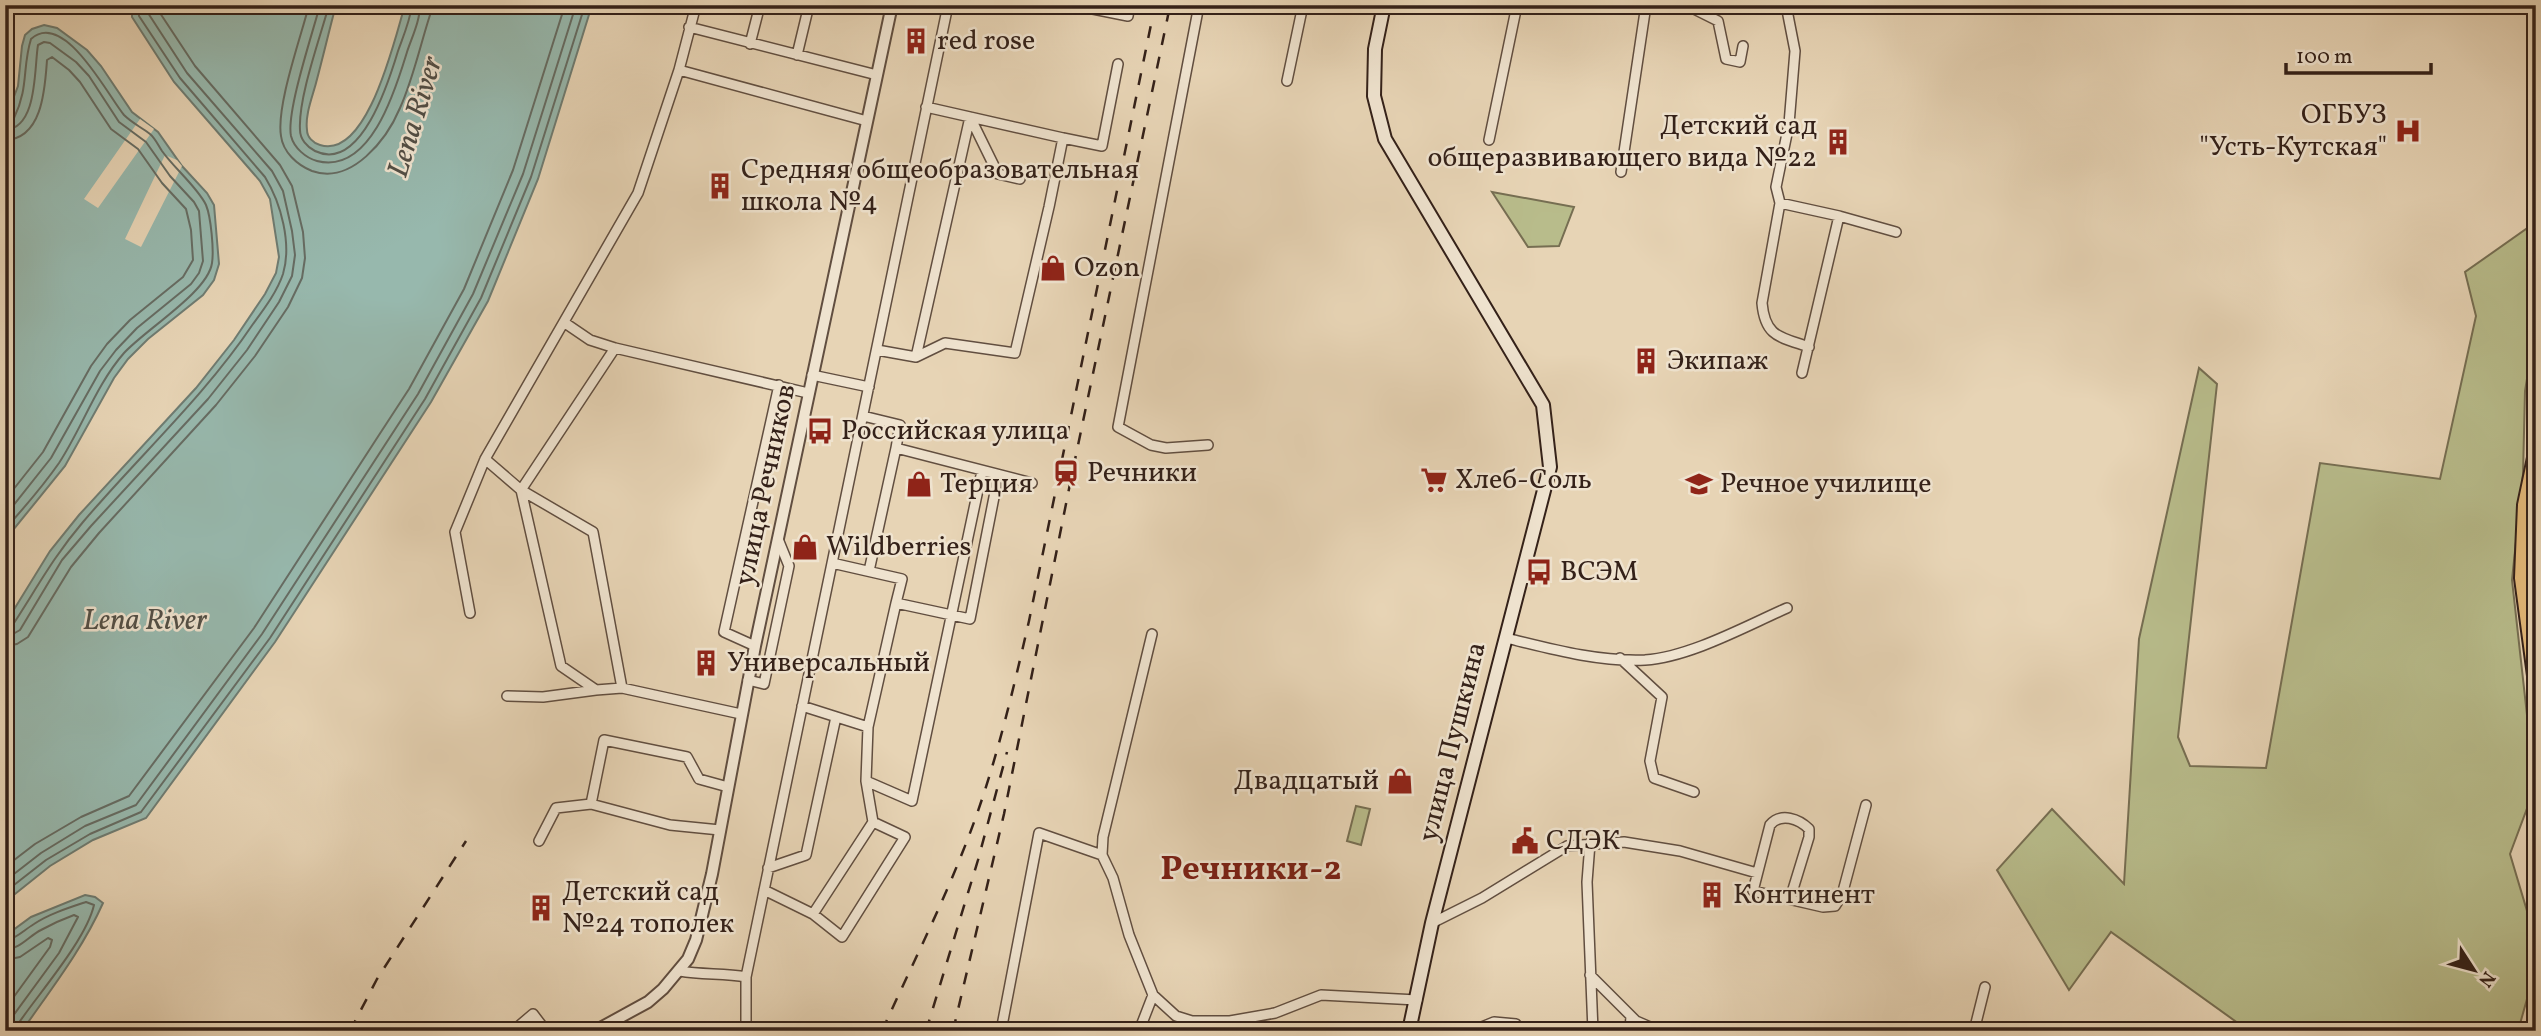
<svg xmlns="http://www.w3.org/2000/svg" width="2541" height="1036" viewBox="0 0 2541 1036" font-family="Vollkorn,serif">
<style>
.green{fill:#b8bc8b;stroke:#766e52;stroke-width:2}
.water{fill:#97b8ad;stroke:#6f7c72;stroke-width:2}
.pier{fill:#e7d4b5}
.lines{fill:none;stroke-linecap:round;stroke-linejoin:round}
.shore{stroke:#666c63;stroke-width:2}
.minor-casing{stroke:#614e40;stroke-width:12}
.tertiary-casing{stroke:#614e40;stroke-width:14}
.secondary-casing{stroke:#342119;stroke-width:16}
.trunk-casing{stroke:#342119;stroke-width:18}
.minor{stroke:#efe3cf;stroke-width:9}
.tertiary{stroke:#efe3cf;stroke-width:10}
.secondary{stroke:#efe3cf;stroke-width:12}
.trunk{stroke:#e4ba7a;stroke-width:14}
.rail{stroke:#342119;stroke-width:2.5;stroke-dasharray:12 12;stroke-linecap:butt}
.labels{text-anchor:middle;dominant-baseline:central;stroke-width:5;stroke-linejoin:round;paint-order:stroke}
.poi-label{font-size:28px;fill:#342119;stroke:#efe3cf;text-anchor:start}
.street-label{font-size:28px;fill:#342119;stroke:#efe3cf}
.water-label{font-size:30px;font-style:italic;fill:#524e45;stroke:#efe3cf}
.district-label{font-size:35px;font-weight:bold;fill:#7a1f14;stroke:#efe3cf}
</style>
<rect width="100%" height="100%" fill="#e7d4b5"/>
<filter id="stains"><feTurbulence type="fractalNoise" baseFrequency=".00286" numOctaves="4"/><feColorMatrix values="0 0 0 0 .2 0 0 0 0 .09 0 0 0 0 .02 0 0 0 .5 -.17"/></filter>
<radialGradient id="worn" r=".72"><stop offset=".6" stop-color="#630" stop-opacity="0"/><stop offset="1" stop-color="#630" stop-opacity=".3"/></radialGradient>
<path class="green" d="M1492,192L1574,207L1559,246L1528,247Z
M2536,222V324L2525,391L2523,474L2512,580L2535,787L2510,854L2536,941V967L2518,1031H2249L2111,932L2069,990L1997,870L2052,809L2124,884L2139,639L2199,368L2217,384L2178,737L2190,766L2266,768L2320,463L2440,479L2476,316L2465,272Z
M1356,806L1370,809L1361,845L1347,841Z"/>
<path class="water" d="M132,5H336C329,31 323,57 316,83C312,98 305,115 307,130C307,137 313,143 320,145C368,160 395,37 405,5H592L538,179L488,301L431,402L275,642L146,818L93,840L50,866L5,902V624L50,551L79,515L196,388L234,340L265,294L276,273L279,257L270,199L260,181L174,82L132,17Z
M44,25L57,28L87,50L101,66L132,112L158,132L182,166L207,193L214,205L219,264L214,280L203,295L148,339L128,359L114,378L65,466L5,540V120L18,86L22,46L25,35L32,29Z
M85,895L95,897L103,903C82,950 51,989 22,1031H5V936L31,917Z"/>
<path class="pier" d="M140,119L154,129L98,208L84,199Z
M165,155L177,160L182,166L141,247L125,239Z"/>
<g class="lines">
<path class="shore" d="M309,5C301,37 276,106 281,136C283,152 297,165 312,171C352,185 387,139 400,108C413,79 420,46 430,15L431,5
M320,5C313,32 286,112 291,136C294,148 306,158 317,161C371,175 396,88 407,52C412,37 420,21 420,5
M329,5C320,38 298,98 300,130C300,139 307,147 315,151C361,173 389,81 398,51C403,37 410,21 412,5
M5,121L14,118C29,87 22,68 31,39C64,9 108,96 124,115C132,123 141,127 150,134C155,138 158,145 162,151C174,168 198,188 206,205C211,217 214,250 212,263C208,292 146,329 124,353C96,385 82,428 59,463C43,486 24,508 5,529
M5,130C38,128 34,68 38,45L44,42L50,43L76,62L89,76L119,122L146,142L170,176L194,202L199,211L203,261L199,273L191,284L137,328L116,350L100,371L51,458L5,516
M5,140C43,139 45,87 47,60L52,57L69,70L80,82L111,129L138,149L162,183L186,209L191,230L193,260L183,277L130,320L107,344L91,366L43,452L5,500
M5,627L14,623C38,586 54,556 83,522C139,456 204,397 253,324C264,309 277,292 283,274C292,244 281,203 265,177L180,78L139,16L138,5
M5,635L13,634L20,630L62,560L91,526L208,399L247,350L279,302L292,276L295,255L292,231L283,191L272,171L187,73L148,13L147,5
M5,646L17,644L28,637L71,567L99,533L216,405L255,356L288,307L302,278L305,258L303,232L292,186L280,165L195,66L158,10V5
M5,867L35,844L81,817L129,796L254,628L379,435L409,389L464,289L513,170L565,5
M5,881L41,853L85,826L136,805L262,634L418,394L473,294L523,174L576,5
M5,892L46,860L90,834L141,812L270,638L425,399L481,298L531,177L585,5
M5,941C16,939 24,930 34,924C49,914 68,908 86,902L94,905C86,940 39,993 18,1024L17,1031
M5,950C20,949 29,936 41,930C52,924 63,919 74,915L78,917L59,953L10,1020L8,1031
M5,960L20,957L48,938L52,940L50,947L5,1009"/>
<g class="minor-casing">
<path id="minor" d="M1094,5L1093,9L1128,16L1130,5
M1199,5L1118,427L1151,445L1166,448L1208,445
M1686,5L1718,21L1726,59L1740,62L1743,46
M1786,5L1795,51L1789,124L1776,187L1780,203L1762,303C1765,337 1780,337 1809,347
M689,27L877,75
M750,44L760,5
M797,55L809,5
M679,70L696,5
M1287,81L1303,5
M970,117L998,174L1020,179
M1063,138L1102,146L1118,64
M1489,140L1517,5
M1621,172L1646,5
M1780,203L1839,216L1896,232
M565,323L590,340L615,348L808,393
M615,348L521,490L593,532L622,688
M877,350L916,357L945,343L1015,353L1049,207L1063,138L926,107
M916,357L970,117
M1802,373L1839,216
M2536,373L2532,407L2536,434
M812,375L869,387
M863,416L900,425L896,448L1032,483
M485,459L521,490L561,666L596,690L622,688L741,714
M832,563L902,579L896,603L970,619L996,487V474
M869,571L896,448
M470,613L455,532L485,459L638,193L679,70L867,121
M1152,634L1103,837L1102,855L1113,878L1129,935L1153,995L1176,1016L1192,1021H1230L1275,1013L1321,995L1417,1000
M1506,638C1551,649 1598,662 1645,660C1690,657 1746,626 1787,608
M755,646L724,632L779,385
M1620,658L1662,697L1650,761L1654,778L1694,792
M748,680L764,684L789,566L778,539
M507,696L543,697L596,690
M802,706L868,727L866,781L912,801L982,471
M868,727L896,603
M720,830L670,825L591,804L604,740L687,757L699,779L728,787
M539,841L556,808L591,804
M1590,843L1587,882L1593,1031
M768,868L806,855L836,717
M764,890L813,914L873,822L866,781
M1790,899L1809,837V829C1799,819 1781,812 1770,825L1753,891L1823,907L1835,906L1842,895L1866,805
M813,914L842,937L905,837L873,822
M1432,923L1482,898L1567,846L1624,842L1680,851L1757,873
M680,971C702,975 724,973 746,977
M1590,975L1636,1021L1659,1031
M513,1031L533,1014L546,1031
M746,1031V977L948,5
M1001,1031L1039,833L1102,855
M1139,1031L1153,995
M1472,1031L1494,1022L1516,1024L1520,1031
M1630,1031L1631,1016
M1974,1031L1985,987"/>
</g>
<g class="tertiary-casing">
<path id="tertiary" d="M595,1031L648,1002L663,989L688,959L696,940L712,874L755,646L892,5"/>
</g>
<g class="secondary-casing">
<path id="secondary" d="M1384,5L1375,49L1374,96L1385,139L1543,405L1550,467L1432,923L1409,1031"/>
</g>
<g class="trunk-casing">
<path id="trunk" d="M2536,453L2525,505L2522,578L2536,683
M2536,1031V1030"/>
</g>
<use href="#minor" class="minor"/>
<use href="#tertiary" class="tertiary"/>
<use href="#secondary" class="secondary"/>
<use href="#trunk" class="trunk"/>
<path class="rail" d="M350,1031L377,979L466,841
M882,1031C909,971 939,912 963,851C993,777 1011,699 1029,621L1155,5
M926,1031L978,860L1007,752
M953,1031L1004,814L1072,474L1170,6"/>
</g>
<defs>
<g id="building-bare" transform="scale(2.1)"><path d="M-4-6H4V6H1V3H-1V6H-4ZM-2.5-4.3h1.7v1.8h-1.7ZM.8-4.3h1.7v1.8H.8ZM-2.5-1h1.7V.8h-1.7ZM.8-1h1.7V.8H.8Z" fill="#8f2418" stroke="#efe3cf" stroke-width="2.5" paint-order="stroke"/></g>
<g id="hospital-bare" transform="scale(2.1)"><path d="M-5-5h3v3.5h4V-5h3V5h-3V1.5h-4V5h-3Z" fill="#8f2418" stroke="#efe3cf" stroke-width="2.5" paint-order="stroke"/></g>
<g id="shop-bare" transform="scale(2.1)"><path d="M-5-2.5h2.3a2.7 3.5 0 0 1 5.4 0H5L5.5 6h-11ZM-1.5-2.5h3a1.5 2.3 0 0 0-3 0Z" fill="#8f2418" stroke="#efe3cf" stroke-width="2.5" paint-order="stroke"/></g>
<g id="bus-bare" transform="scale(2.1)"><path d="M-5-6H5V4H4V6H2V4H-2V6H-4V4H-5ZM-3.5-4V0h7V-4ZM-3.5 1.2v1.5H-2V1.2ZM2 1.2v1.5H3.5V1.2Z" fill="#8f2418" stroke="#efe3cf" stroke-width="2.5" paint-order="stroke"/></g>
<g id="station-bare" transform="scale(2.1)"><path d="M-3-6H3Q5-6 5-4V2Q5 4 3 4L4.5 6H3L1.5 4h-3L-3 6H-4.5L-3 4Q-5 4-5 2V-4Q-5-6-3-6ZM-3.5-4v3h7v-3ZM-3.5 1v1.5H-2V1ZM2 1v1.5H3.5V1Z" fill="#8f2418" stroke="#efe3cf" stroke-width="2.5" paint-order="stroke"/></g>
<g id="supermarket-bare" transform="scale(2.1)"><path d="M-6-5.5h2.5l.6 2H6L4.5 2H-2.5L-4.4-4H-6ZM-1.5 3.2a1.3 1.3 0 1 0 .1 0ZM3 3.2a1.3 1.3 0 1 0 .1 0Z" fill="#8f2418" stroke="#efe3cf" stroke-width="2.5" paint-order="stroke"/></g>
<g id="university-bare" transform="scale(2.1)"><path d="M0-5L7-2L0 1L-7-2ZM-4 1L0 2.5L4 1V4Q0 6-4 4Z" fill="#8f2418" stroke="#efe3cf" stroke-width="2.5" paint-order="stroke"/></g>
<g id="civic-bare" transform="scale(2.1)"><path d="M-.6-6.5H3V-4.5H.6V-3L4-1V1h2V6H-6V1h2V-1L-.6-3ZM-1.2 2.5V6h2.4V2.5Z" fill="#8f2418" stroke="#efe3cf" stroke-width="2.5" paint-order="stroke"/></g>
</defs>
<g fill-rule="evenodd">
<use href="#building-bare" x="916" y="41"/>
<use href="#hospital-bare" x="2408" y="131"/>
<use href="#building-bare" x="1838" y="142"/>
<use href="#building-bare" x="720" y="186"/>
<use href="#shop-bare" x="1053" y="268"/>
<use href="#building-bare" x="1646" y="361"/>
<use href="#bus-bare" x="820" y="431"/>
<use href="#station-bare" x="1066" y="473"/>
<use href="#supermarket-bare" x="1434" y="480"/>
<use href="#shop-bare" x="919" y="484"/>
<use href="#university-bare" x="1699" y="484"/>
<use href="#shop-bare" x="805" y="547"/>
<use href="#bus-bare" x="1539" y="572"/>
<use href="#building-bare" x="706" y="663"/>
<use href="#shop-bare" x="1400" y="781"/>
<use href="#civic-bare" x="1525" y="841"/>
<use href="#building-bare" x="1712" y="895"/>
<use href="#building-bare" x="541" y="908"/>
</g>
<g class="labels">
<g class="poi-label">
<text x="937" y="41">red rose</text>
<text x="2387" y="115" text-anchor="end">ОГБУЗ<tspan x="2387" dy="32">"Усть-Кутская"</tspan></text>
<text x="1817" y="126" text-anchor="end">Детский сад<tspan x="1817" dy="32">общеразвивающего вида №22</tspan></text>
<text x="741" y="170">Средняя общеобразовательная<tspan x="741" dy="32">школа №4</tspan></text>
<text x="1074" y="268">Ozon</text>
<text x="1667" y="361">Экипаж</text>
<text x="841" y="431">Российская улица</text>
<text x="1087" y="473">Речники</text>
<text x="1455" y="480">Хлеб-Соль</text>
<text x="940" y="484">Терция</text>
<text x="1720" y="484">Речное училище</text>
<text x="826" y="547">Wildberries</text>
<text x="1560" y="572">ВСЭМ</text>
<text x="727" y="663">Универсальный</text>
<text x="1379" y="781" text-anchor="end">Двадцатый</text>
<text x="1546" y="841">СДЭК</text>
<text x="562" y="892">Детский сад<tspan x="562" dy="32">№24 тополек</tspan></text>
<text x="1733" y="895">Континент</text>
</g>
<g class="street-label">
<text transform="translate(766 485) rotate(-78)">улица Речников</text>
<text transform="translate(1453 742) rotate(-76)">улица Пушкина</text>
</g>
<g class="water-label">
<text transform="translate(416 117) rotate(-73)">Lena River</text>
<text x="145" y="621">Lena River</text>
</g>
<g class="district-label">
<text x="1251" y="870">Речники-2</text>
</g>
</g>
<rect width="2541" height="1036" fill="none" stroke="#e7d4b5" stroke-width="28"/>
<rect x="7" y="7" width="2527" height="1022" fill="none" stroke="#342119" stroke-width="3.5"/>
<rect x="14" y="14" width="2513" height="1008" fill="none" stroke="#342119" stroke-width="2"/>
<g transform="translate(2474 970) rotate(126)" stroke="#efe3cf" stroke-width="5" paint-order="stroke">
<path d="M0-5L12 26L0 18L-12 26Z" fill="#342119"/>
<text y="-10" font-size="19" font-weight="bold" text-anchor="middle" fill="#342119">N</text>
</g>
<path d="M2286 63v10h145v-10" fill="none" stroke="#342119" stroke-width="3.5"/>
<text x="2296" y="63" font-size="21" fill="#342119" stroke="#efe3cf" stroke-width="5" paint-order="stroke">100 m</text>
<rect width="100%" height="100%" filter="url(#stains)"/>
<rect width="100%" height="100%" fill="url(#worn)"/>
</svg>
